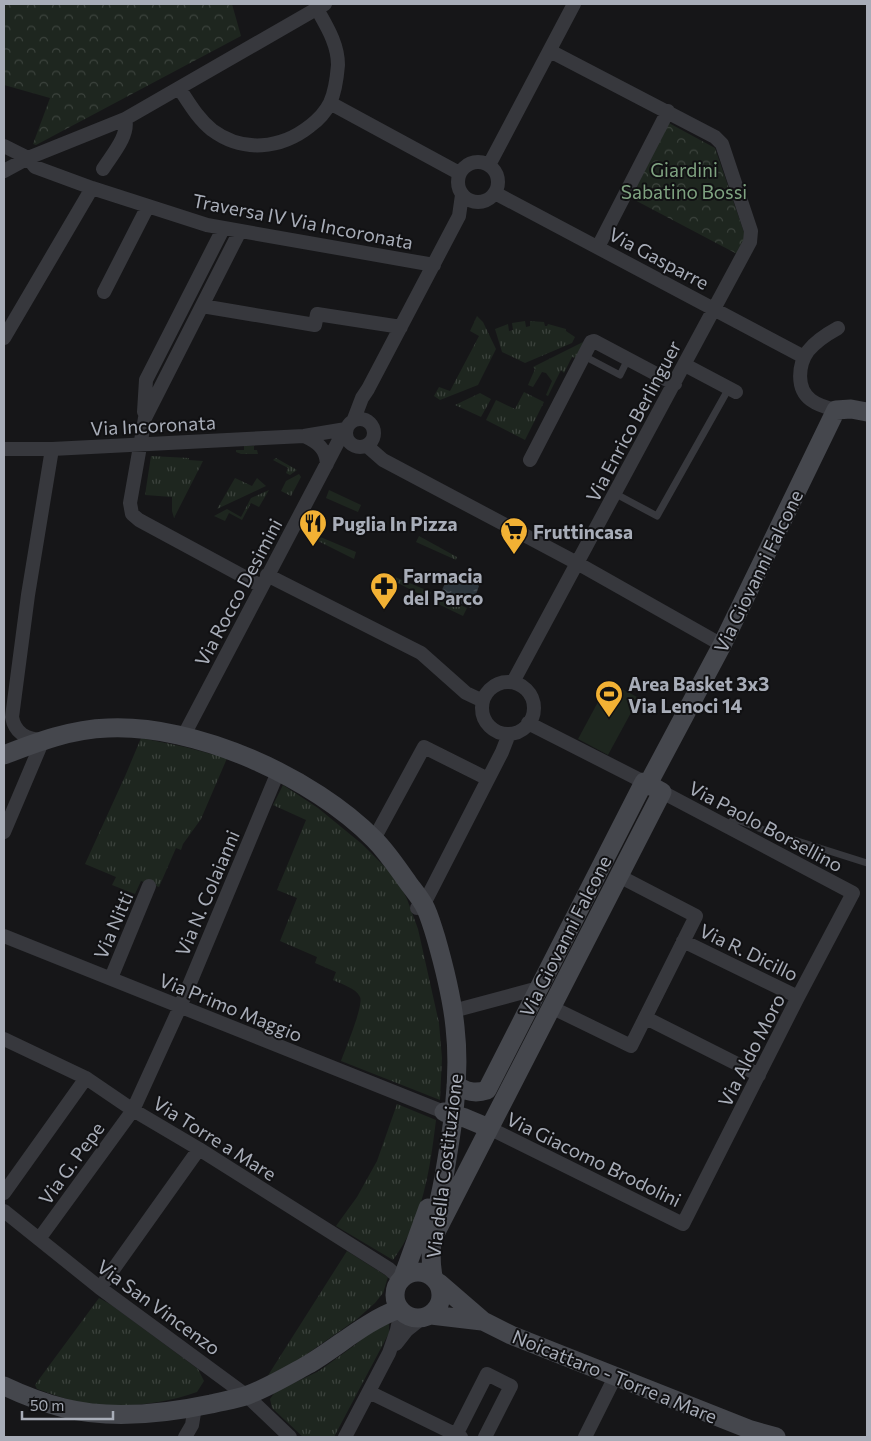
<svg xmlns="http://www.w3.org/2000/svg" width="871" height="1441" viewBox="0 0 871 1441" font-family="Commissioner,sans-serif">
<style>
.grass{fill:url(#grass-tufts)}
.forest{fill:url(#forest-crowns)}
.garden{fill:#1e261f}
.water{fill:url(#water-ripples)}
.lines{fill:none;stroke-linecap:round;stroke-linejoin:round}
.lane{stroke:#37383d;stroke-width:7}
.street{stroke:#37383d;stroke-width:14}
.secondary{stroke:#45474d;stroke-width:19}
.labels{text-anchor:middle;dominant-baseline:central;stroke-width:4;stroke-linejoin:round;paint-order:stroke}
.park-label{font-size:19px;fill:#7fa381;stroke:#111113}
.street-label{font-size:19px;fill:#a8adb8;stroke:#111113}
.poi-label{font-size:19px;font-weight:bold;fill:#a8adb8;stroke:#111113;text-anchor:start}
</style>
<defs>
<pattern id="grass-tufts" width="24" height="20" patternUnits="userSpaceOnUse" patternTransform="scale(1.25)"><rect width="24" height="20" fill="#1e261f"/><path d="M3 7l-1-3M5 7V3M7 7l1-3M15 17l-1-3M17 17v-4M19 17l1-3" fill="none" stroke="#3c433d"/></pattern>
<pattern id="forest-crowns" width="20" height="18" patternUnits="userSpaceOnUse" patternTransform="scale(1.25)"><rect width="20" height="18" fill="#1e261f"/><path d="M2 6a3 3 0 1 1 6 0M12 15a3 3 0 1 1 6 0" fill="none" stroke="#3c433d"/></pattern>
<pattern id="water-ripples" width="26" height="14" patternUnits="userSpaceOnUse" patternTransform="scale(1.25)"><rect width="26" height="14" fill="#2c353c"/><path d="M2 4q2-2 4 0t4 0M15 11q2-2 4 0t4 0" fill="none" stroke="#485056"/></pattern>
</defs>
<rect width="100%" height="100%" fill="#161618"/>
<path class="grass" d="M477,316L483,322L496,349L478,385L440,400L434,396L439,387L450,391L479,336L470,331Z
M525,321L526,327L530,326V321L544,322L545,326H547L548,324L566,329V331L575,337L572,343L525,363L502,352L495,329L508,324L509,331L513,330L512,323Z
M585,341L576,358L572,357L564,373L561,370L548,396L546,395L552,381L546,373L542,372L533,387L528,385L535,369L533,367Z
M524,392L544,402L525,440L486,420L496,400L515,409Z
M480,393L491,399L481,417L455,405Z
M244,446H254V450H257L258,454H241L236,452V450H244Z
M151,456L189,458V460L203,461L174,518L172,511V497L145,495Z
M276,458L297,470L290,475L286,473L288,468L273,460Z
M299,474L301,477L291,496L281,491L286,481Z
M235,478L252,486L257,478L266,486L217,509Z
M269,490L259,507L251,503L242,520L229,513L225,521L214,516L227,509L241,517L251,498Z
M329,490L361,505L358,512L326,498Z
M318,536L356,552L354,559L316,540Z
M419,536L457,557L456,560L416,542Z
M395,577L431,592L429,599L394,581Z
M440,596L467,608L463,616L438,604Z
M141,738L185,747L215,755L217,753L228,756L201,819L183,844L181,850L176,848L159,887L141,881L135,894L112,885L116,877L85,864L126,774Z
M283,785L318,808L362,844L397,879L407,899L418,929L439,1023L442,1058L440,1100L341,1061C345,1050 364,1005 360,997C356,988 341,984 333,980L336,972L315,963L317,957L280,941L297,898L277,890L306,820L273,805Z
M397,1104L436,1120C430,1169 423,1220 393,1260L336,1226L357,1197L377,1161Z
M347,1251L388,1277L383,1293L375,1303L357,1319L294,1363L267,1377Z
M99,1298L110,1304L198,1369L204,1381L197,1392C161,1405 112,1410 75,1401C62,1398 50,1393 37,1389L35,1385L37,1382Z
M385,1322L389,1324V1333L334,1437H303L272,1408L270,1399L275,1392L319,1371L355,1345L377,1325Z"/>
<path class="forest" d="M4,4H232L241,36L36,145L33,144L50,98L4,85Z
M667,122L715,148L746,238L737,254L629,197Z"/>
<path class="garden" d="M607,681L639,698L608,755L578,739L606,687Z"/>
<path class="water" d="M455,572L468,575L479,586L471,608L440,594L450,573Z"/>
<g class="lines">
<path class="lane" d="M584,356L620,375L628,359
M616,494L657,516L729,388
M728,826L732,821H740L769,832L867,863"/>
<path class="street" d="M179,88C189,103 198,119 212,130C243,153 281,149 310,126C318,120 326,111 330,103C335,92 337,77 338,65C338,44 327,27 317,9
M330,103L459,173
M4,146L28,158L35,167L92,188L207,225L434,265
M458 182a20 20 0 1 1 40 0a20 20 0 1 1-40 0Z
M489,165L574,4
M103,169C111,156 130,135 125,119
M4,171L28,158L125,119L325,4
M495,193L804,357
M240,231L145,418L130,503L132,514L139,520L261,586
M598,247L668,111
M104,292L148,206
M202,306L315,325L317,314L401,327
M4,338L92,188
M685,365L736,392
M836,410C828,408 819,406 811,400C796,389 798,365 808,351C816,341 827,334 838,328
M144,412L146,380L223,229
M346 433a14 14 0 1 1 28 0a14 14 0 1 1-28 0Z
M354,419L362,398L368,389L459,216L462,195
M304,436C317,442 326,448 327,464
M367,446L383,460L577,563L722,645
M4,449H52L304,436L346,429
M530,460L591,342L594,341L675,384
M267,575L421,653L466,693L483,701
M513,682L750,242L751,231L722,144L715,137L550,51
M482 708a26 26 0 1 1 52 0a26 26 0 1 1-52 0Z
M528,723L644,782
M184,735L325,467L338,442L345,435
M4,832L43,740C27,739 15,734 12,717L28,595L52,449
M374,839L424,747L488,779
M417,908L427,898L502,752L509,734
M4,936L444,1112
M683,941L798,997
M111,978L149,886
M551,1007L631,1046L696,916L619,876
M453,1011L531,990L537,991
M646,1018L759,1075
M4,1039L86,1078L133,1110L199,1149L389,1269L398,1277L399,1282
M489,1128L683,1224L798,997L853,893L662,792
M4,1193L86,1078
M4,1211L100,1288L247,1396L290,1437
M39,1239L133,1110L180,1007L278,772
M100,1288L199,1149
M396,1344L407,1330L422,1318
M369,1392L461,1437
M456,1435L487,1374L511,1386L485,1437
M185,1437L192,1425L195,1407
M345,1437L389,1353L397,1330L401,1311
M585,1437L615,1377"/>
<path class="secondary" d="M4,755C37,742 72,729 108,728C196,724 313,777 374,839C388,853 398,869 409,884C415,892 422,900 426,909C430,918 433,928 436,938C444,966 452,997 455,1027C461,1079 452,1131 443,1182C437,1213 427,1245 433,1276
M648,784L722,645L836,410L851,409L867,412
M444,1112L465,1118L489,1128
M433,1238L662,792L644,782L487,1090C475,1094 466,1092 456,1085
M395 1295a23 23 0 1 1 46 0a23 23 0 1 1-46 0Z
M403,1277L428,1208
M439,1283L483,1321L511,1335L751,1430L776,1437
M431,1315L482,1321
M4,1386C23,1395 44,1403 64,1408C112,1420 164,1414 211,1404C223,1401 237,1399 248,1395C269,1387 289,1375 309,1364C339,1346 366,1321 399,1309"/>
</g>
<defs>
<g id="restaurant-pin" transform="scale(1.4375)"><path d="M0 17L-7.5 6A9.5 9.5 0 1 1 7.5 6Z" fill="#f2b134" stroke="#111113"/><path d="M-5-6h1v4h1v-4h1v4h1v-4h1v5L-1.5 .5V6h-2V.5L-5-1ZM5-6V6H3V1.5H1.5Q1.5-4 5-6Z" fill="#111"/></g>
<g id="supermarket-pin" transform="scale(1.4375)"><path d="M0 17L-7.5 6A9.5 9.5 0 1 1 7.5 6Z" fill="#f2b134" stroke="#111113"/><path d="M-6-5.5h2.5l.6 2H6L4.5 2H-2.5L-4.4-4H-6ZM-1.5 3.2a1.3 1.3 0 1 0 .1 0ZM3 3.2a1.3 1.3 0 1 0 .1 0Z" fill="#111"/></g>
<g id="pharmacy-pin" transform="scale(1.4375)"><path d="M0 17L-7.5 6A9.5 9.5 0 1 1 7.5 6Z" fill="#f2b134" stroke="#111113"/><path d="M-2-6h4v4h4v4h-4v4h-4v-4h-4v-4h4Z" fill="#111"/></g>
<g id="stadium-pin" transform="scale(1.4375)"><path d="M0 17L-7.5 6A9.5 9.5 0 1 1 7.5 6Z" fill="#f2b134" stroke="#111113"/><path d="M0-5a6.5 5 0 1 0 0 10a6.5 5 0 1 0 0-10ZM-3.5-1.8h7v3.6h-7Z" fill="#111"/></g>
</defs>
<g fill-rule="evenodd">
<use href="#restaurant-pin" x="313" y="523"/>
<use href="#supermarket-pin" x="514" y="531"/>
<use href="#pharmacy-pin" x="384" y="586"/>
<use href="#stadium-pin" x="609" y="694"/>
</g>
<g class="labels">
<g class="park-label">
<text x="684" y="169">Giardini<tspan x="684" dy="22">Sabatino Bossi</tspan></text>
</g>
<g class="street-label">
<text transform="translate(303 221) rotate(11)">Traversa IV Via Incoronata</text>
<text transform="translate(659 258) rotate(28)">Via Gasparre</text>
<text transform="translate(633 421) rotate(-62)">Via Enrico Berlinguer</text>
<text transform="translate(153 425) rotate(-3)">Via Incoronata</text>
<text transform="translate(758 571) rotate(-64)">Via Giovanni Falcone</text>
<text transform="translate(238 592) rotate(-62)">Via Rocco Desimini</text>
<text transform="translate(766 826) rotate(28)">Via Paolo Borsellino</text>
<text transform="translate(207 893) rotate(-67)">Via N. Colaianni</text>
<text transform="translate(113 925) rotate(-67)">Via Nitti</text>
<text transform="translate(565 936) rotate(-63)">Via Giovanni Falcone</text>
<text transform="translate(749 952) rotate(26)">Via R. Dicillo</text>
<text transform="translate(231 1007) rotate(22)">Via Primo Maggio</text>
<text transform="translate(751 1050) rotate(-63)">Via Aldo Moro</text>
<text transform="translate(215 1138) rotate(32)">Via Torre a Mare</text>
<text transform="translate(594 1159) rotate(26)">Via Giacomo Brodolini</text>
<text transform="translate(71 1163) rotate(-54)">Via G. Pepe</text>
<text transform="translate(444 1166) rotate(-83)">Via della Costituzione</text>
<text transform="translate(159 1307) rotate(36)">Via San Vincenzo</text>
<text transform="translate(615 1376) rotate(22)">Noicattaro - Torre a Mare</text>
</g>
<g class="poi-label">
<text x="332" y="523">Puglia In Pizza</text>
<text x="533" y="531">Fruttincasa</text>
<text x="403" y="575">Farmacia<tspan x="403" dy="22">del Parco</tspan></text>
<text x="628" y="683">Area Basket 3x3<tspan x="628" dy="22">Via Lenoci 14</tspan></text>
</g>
</g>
<rect width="871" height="1441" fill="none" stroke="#a8adb8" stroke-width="10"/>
<path d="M22 1411v8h91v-8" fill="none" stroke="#a8adb8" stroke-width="2.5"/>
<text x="30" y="1411" font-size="15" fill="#a8adb8" stroke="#111113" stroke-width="4" paint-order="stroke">50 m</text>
</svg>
